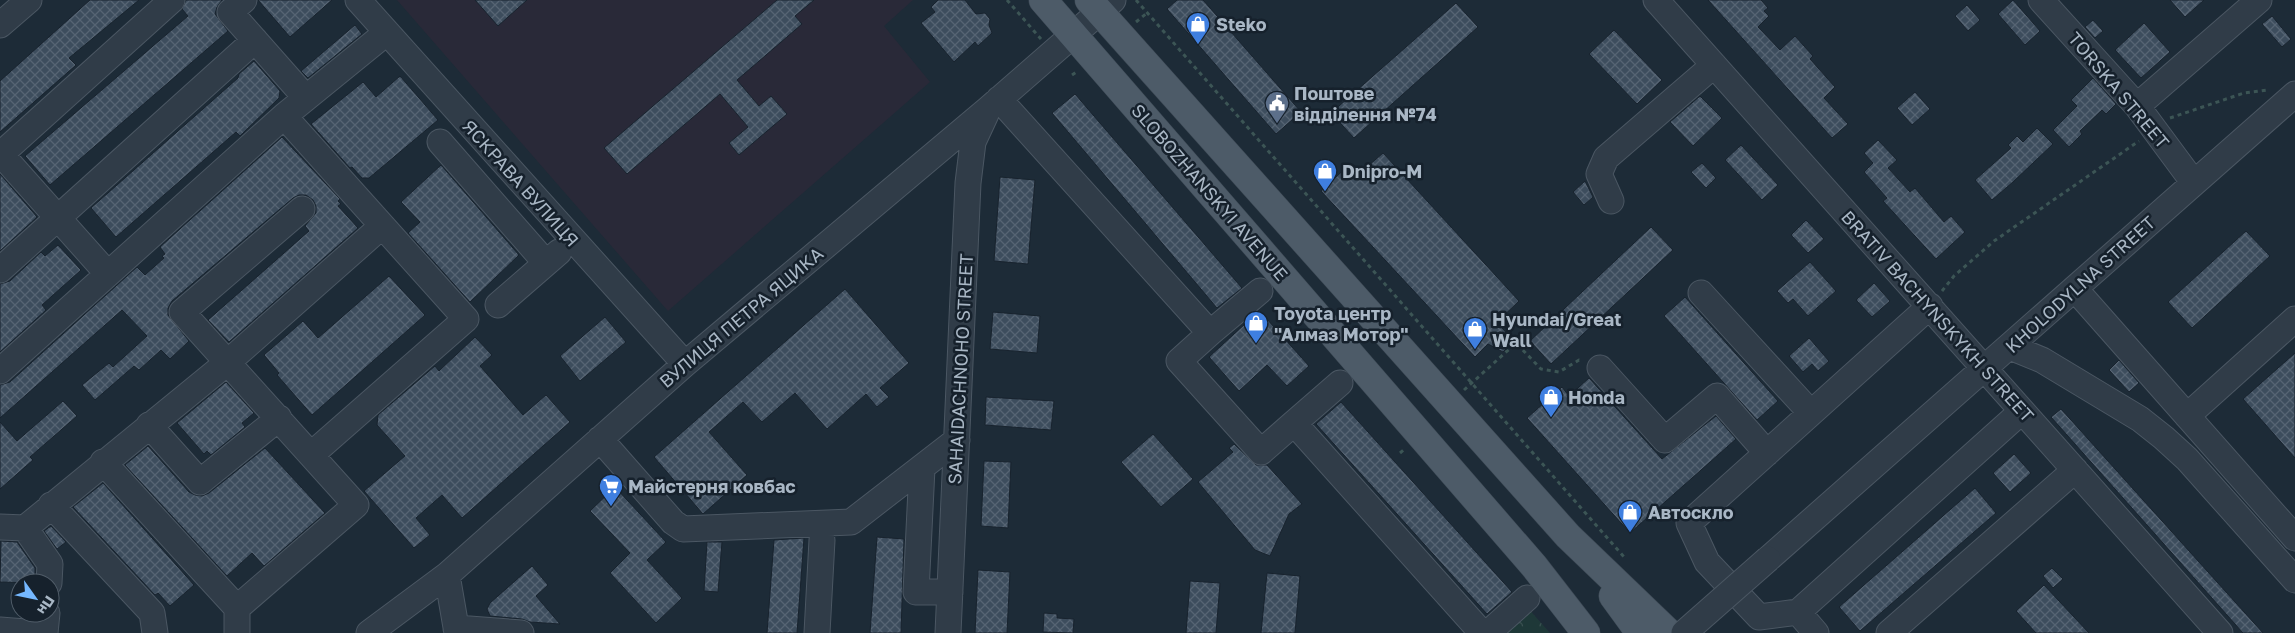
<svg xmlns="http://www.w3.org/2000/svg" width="2295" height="633" viewBox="0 0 2295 633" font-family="'Golos Text',sans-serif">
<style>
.medical{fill:#292938}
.forest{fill:url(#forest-crowns)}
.building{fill:url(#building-cross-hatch);stroke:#18232e}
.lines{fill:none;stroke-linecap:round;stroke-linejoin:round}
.minor-casing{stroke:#4b5763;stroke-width:27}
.major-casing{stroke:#3c4854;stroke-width:29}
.path{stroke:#3c5555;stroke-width:3;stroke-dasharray:4 4;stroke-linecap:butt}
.minor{stroke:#303c48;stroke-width:25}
.major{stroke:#4d5b68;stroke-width:28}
.minor-bridge-casing{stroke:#4b5763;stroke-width:27;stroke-linecap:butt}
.minor-bridge{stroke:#303c48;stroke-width:25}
.labels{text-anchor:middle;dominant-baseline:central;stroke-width:5;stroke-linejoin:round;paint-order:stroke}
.poi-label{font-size:18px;font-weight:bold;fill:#a9b7c5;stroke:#16212c;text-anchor:start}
.street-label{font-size:18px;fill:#a9b7c5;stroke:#16212c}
</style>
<defs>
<pattern id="forest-crowns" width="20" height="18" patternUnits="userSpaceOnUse" patternTransform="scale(1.25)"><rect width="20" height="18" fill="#1e3838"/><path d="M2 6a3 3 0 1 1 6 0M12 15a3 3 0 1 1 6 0" fill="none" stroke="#3c5353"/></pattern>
<pattern id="building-cross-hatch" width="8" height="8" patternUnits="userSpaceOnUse" patternTransform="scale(1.25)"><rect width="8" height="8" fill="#3d4d5d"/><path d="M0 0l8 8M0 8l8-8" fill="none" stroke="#566473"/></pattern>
</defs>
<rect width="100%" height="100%" fill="#1d2b37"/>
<path class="medical" d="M397,0H913L884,26L930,82L668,311Z"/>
<path class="forest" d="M1526,606L1550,633H1497Z"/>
<path class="building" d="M90,0H139L69,58L76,65L0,132V81Z
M186,0H222L217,7L215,14L228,31L50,185L25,156L188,16L182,9Z
M258,0H332L290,37Z
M475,0H527L498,26Z
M777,0H814L795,16L802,24L737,80L759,106L771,96L787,114L739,155L729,143L748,127L720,94L627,174L604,148Z
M938,0H965L976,14L985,13L990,19L989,25L992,33L978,46L975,42L954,62L921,23L935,12L931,7Z
M1177,0H1203L1301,112L1276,134L1167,9Z
M1708,0H1761L1768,8L1764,11L1769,16L1758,27L1780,50L1795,36L1813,56L1810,59L1835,87L1824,98L1848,124L1832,138Z
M2013,0L2040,31L2025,45L1998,14Z
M2170,0H2204L2185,17Z
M1456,3L1478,27L1354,138L1331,113Z
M1967,5L1980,20L1968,31L1955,16Z
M2272,16L2291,39L2282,47L2262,24Z
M2093,20L2103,31L2095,38L2085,27Z
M2144,23L2170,52L2141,78L2115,50Z
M355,25L362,34L308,78L301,71Z
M1614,30L1662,80L1637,104L1589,54Z
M254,61L280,91L279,98L240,136L236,132L116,237L91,208L238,78L239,74Z
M400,76L438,120L369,178H362L352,167L350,168L311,124L363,82L376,97Z
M2093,78L2116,104L2106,114L2102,110L2080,131L2082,134L2069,147L2053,130L2077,106L2071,100Z
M1915,92L1930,109L1912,125L1897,108Z
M1075,94L1242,288L1217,308L1052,113Z
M1700,96L1722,118L1693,146L1670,122Z
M2037,128L2053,144L2013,182L1992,200L1975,180L2011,148L2008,145L2017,136L2023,142Z
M282,137L340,199L338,201L341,204L338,206L358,228L229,342L208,320L309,231L305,226L316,213V206L313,200L306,195H299L293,198L172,301L168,308V315L189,341L170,359L161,350L139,370L134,366L95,400L82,385L109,363L113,367L147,336L122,310L0,418V385L10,382L137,267L145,275L164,258L162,256L165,254L160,247Z
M1878,140L1897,160L1888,168L1910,192L1915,188L1944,222L1951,216L1965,232L1936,259L1883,201L1887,198L1864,172L1873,163L1864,153Z
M1741,145L1778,185L1762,200L1725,160Z
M1383,153L1519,301L1497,322L1509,336V346L1503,352L1488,344L1475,357L1321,191L1351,163L1360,173Z
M1702,163L1716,178L1706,188L1691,172Z
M441,165L519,255L470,302L408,233L420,222L401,202Z
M0,174L37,217L0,251Z
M1000,177L1035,180L1028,264L994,261Z
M1585,181L1593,197L1584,205L1573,192Z
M1806,220L1824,239L1808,253L1791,235Z
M1651,227L1673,250L1551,364L1530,341Z
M2246,231L2270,256L2192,328L2168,302Z
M58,245L81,270L42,305L46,310L0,352V284L10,281L41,252L45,256Z
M1810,262L1836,291L1808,316L1793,299L1788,303L1777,291Z
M389,276L425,315L312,415L277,375L279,373L264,355L303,321L318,338Z
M1874,283L1890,301L1872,317L1856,300Z
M845,289L909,363L880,388L889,397L877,407L866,394L827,429L795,393L762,422L743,402L709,432L747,475L703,514L654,457Z
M1685,297L1778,401L1757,420L1664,316Z
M993,312L1040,316L1037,353L990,349Z
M605,317L626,342L580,381L560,356Z
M1266,318L1309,366L1287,386L1267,365L1239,391L1209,357L1246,323L1252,330Z
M475,337L492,355L480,366L523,415L546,395L570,422L462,518L442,495L416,518L430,535L414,548L364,491L405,456L377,425L378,415L435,366L439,371Z
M1809,338L1829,361L1818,371L1812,364L1803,372L1789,356Z
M2295,353V458L2243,399Z
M2119,360L2139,383L2129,392L2109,370Z
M1589,378L1662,459L1716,416L1736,439L1630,533L1527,418L1562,387L1569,396Z
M226,382L254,413L242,423L245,427L211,455L207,451L204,454L177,423Z
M986,397L1054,401L1051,430L985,425Z
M63,401L77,416L30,457L33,460L0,489V422L17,441Z
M1341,402L1512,592L1487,614L1316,424Z
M2061,409L2263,633H2243L2051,417Z
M1153,434L1193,479L1161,507L1121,462Z
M1234,444L1256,465H1267L1302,504L1289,514L1270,556L1255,550L1198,482L1233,452L1229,448Z
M148,446L189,492L195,495L202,496L209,493L265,448L325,513L264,566L252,553L227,576L125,465Z
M2014,454L2031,473L2010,492L1993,473Z
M984,461L1011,462L1008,528L981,526Z
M103,483L194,585L170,606L158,593L155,595L73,507Z
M615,487L666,542L647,560L682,598L656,623L610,573L630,553L590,511Z
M1975,488L1996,513L1860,631L1839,607Z
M51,526L66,542L57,549L44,531Z
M877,537L904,539L901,633H870Z
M804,538L797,633H767L774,540Z
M1,541L17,542L35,568V583L0,582Z
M707,542H722L718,592L704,591Z
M532,566L548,585L536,596L560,624L530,622L522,619L490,616L487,609L490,603Z
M2052,568L2063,579L2053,588L2043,576Z
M978,570L1010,572L1007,633H975Z
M1267,573L1300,576L1295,633H1261Z
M1190,581L1220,583L1216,633H1186Z
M2044,585L2089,633H2036L2016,611Z
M1044,613L1057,614V618L1074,619L1073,633L1043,632Z"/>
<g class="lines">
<g class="minor-casing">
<path id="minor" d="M244,0L230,12L306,98
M358,0L685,364
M1656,0L2220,633
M2041,0L2137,106L2194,183
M0,25L29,0
M999,99L1210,333L1179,361L1261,452L1294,423L1482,633
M2137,106L2259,0
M284,116L466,319L312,454
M440,142L546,263
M1,154L107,273
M0,155L172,0
M1611,201L1599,174L1606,158L1714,65
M0,270L255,40
M2075,289L2295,538
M1701,293L1811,413
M498,305L559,252
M1210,333L1260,291
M2010,347L2042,360L2140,419L2164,438L2187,459L2295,580
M1600,368L1665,440L1717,396L1767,453
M0,371L284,116L386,33
M2187,416L2295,319
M1294,423L1340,383
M149,425L200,482L279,418
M600,439L673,522L683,529L851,522L957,440
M103,462L237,608
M922,468L916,592H950
M51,505L152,613L155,633
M0,527L25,528L228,362L382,226
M25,528L50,564L49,583
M1768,559L2295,94
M447,575L457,633
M1798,612L2022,411
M456,628L521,633
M0,630L38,633
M45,633L47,613
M237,633V608L356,505L182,312L302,209
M369,633L447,575L685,364L988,109L1113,0
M817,633L822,540
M948,633L968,183L973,142L986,114
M1488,633L1527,598
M1816,633L1798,612L1759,617L1707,562L1689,523L1930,306
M1889,633L2075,470"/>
</g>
<g class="major-casing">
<path id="major" d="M1043,0L1534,566L1586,633
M1089,0L1568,536L1669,633
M1613,596L1640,633"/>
</g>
<path class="path" d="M1007,0L1041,39
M1136,0L1624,557
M1136,22L1147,13
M1072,75L1078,71
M2170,118L2244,93L2267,90
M1942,291L1954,276L1994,241L2139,141
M1464,390L1516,343L1541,369L1559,372L1579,360L1583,361
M1400,453L1406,448"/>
<use href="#minor" class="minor"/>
<use href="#major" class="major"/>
<g class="minor-bridge-casing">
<path id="minor-bridge" d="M1684,633L1768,559"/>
</g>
<use href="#minor-bridge" class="minor-bridge"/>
</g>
<defs>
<g id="shop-pin" transform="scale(1.25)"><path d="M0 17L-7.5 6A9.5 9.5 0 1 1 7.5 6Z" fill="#3f7fe0" stroke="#16212c"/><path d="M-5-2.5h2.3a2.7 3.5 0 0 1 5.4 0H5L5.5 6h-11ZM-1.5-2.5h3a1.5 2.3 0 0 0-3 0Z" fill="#fff"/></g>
<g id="civic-pin" transform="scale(1.25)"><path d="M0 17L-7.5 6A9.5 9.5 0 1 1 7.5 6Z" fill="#5c6f8a" stroke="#16212c"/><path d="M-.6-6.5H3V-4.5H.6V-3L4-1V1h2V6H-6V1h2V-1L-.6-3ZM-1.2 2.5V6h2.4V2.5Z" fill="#fff"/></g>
<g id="supermarket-pin" transform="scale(1.25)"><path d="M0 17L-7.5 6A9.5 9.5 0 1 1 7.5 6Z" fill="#3f7fe0" stroke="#16212c"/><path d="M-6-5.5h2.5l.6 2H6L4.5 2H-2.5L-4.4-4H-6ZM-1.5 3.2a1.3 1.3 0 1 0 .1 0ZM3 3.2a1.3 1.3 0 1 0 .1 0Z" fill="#fff"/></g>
</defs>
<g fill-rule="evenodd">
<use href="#shop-pin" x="1198" y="24"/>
<use href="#civic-pin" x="1277" y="103"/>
<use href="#shop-pin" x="1325" y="171"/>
<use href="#shop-pin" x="1256" y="323"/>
<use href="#shop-pin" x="1475" y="329"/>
<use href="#shop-pin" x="1551" y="397"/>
<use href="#supermarket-pin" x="611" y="486"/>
<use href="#shop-pin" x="1630" y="512"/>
</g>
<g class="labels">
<g class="poi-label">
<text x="1216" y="24">Steko</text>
<text x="1294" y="93">Поштове<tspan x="1294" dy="21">відділення №74</tspan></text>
<text x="1342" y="171">Dnipro-M</text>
<text x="1274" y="313">Toyota центр<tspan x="1274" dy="21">"Алмаз Мотор"</tspan></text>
<text x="1492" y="319">Hyundai/Great<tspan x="1492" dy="21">Wall</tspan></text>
<text x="1568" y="397">Honda</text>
<text x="628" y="486">Майстерня ковбас</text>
<text x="1648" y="512">Автоскло</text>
</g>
<g class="street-label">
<text transform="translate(2119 90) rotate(50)">TORSKA STREET</text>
<text transform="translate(521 183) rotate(48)">ЯСКРАВА ВУЛИЦЯ</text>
<text transform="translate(1210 192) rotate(49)">SLOBOZHANSKYI AVENUE</text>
<text transform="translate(2080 284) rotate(-42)">KHOLODYLNA STREET</text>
<text transform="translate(1938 316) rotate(48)">BRATIV BACHYNSKYKH STREET</text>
<text transform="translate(741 317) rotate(-40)">ВУЛИЦЯ ПЕТРА ЯЦИКА</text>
<text transform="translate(960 369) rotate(-87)">SAHAIDACHNOHO STREET</text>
</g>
</g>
<g transform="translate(35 598) rotate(123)"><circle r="24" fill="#16212c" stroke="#515d69"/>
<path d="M0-4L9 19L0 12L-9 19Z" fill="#75b8ff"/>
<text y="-8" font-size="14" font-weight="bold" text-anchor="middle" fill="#a9b7c5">Пн</text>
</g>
</svg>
